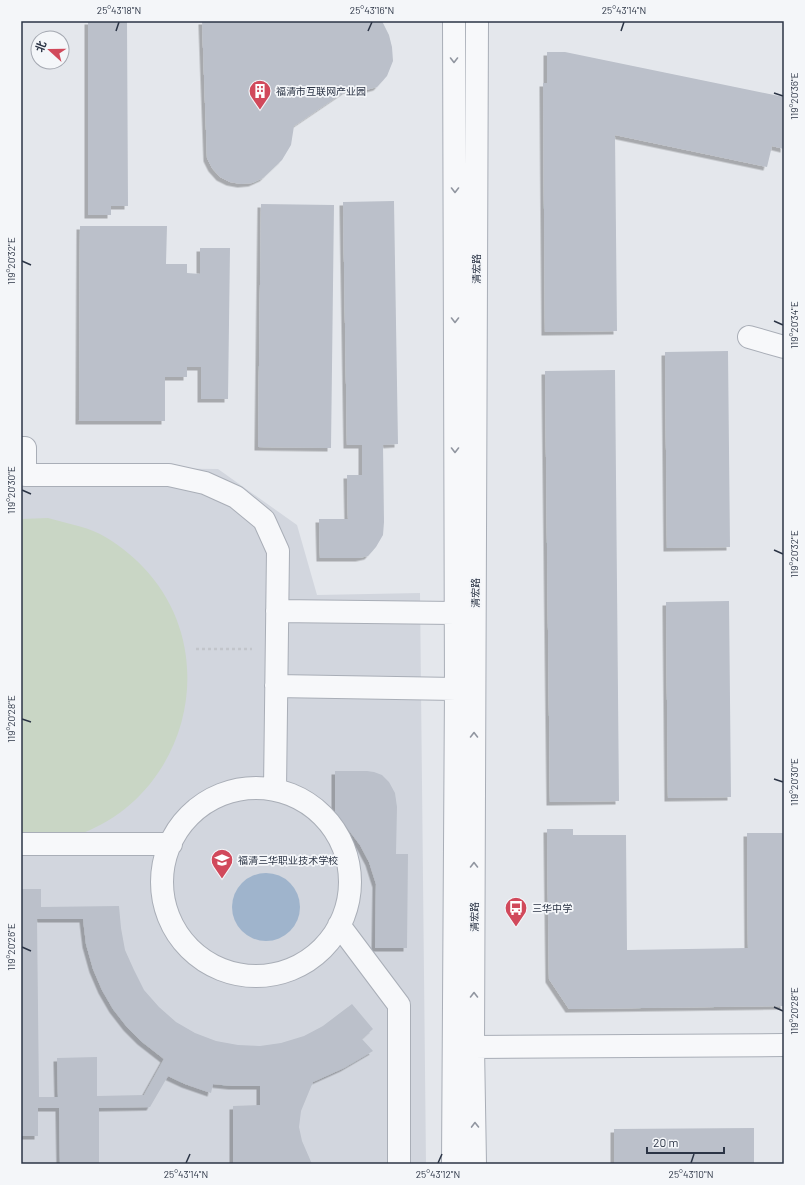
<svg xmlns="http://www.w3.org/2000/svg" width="805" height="1185" viewBox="0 0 805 1185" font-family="Barlow,'Noto Sans SC',sans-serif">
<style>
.built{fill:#d2d6de}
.green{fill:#c9d6c5}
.water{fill:#9fb4cc}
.building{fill:#bbc0ca;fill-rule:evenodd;filter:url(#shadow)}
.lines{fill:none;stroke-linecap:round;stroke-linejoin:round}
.minor-casing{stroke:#a9aeb7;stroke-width:24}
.path{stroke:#c2c5cb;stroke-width:2.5;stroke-dasharray:3 3;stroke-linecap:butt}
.minor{stroke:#f7f8fa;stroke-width:22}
.oneway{stroke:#9196a0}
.ticks{fill:none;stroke:#2b3445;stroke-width:1.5}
.labels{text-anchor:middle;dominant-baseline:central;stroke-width:3.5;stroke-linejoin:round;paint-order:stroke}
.poi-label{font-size:10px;fill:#2b3445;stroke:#f4f6f9;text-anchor:start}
.street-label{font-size:10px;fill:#2b3445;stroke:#f4f6f9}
.neatline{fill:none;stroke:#2b3445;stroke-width:1.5}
.ticks-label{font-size:10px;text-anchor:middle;fill:#2b3445}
</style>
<defs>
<filter id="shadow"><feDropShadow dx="-3.5" dy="3.5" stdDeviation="0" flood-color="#0004"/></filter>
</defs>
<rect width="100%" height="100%" fill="#e4e7ec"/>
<path class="built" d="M21,467L218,469L297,525L317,595L420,593L426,1164H21Z"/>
<path class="green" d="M48,518C65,523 84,526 100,534C115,542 132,555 143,567C223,650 190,791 83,833C63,840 42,841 21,843V519Z"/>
<path class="water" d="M232 907a34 34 0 1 1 68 0a34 34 0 1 1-68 0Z"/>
<path class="building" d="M88,21H127L128,206H111V215H88Z
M202,21H382L389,35L392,47L393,61L387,76L377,87L362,91L347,90L294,126L291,145L282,160L263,178L252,183L241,184L230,182L220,177L212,168L207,158Z
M547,52H565L784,97V149L772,146L767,167L615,135L617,331L545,332L543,83H547Z
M394,201L398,444L383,445L384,522L383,535L376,547L368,556L359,558H320L319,519H348L347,475H362V445H347L343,202Z
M261,204L334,205L331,448L258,447Z
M80,226H167L166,264H187V273L200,274V248H230L228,399H201V367H187V377H165V421H79Z
M728,351L730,547L667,548L665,352Z
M615,370L619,801L550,802L545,371Z
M729,601L731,797L668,798L666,602Z
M335,771H367L374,772L382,775L389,782L395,793L397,807L396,854H408L407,948H375L376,884L369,862L360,845L345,825L335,817Z
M547,829H573V835H626L627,950L748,948L747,833H784V1006L569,1009L549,979Z
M21,889H41V907L119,906L121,928L125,950L134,970L144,990L159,1007L176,1022L195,1033L216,1041L238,1045L260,1046L281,1043L304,1036L323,1026L352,1004L373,1029L362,1039L373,1051L344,1068L313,1082L301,1111L299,1127L302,1141L312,1164H233V1106L260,1105V1086H232L213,1084L211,1093L185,1084L168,1076L150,1107L99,1108V1164H60L59,1108H38V1136H21ZM37,919H83L86,944L93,969L102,990L113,1009L127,1027L141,1041L164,1059L144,1095L97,1096V1057L57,1058L58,1097H39Z
M754,1128V1164H614V1129Z"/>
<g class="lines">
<g class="minor-casing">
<path id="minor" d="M749,337L784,347
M21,448H25V475H169L205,483L236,497L264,520L278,551L275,789
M277,611L455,613
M276,686L456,689
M162 882a94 94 0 1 1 188 0a94 94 0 1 1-188 0Z
M21,844H171
M339,925L399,1005V1164
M473,1047L784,1045
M453,1164L456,689L454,21
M475,1164L473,1047L477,21"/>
</g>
<path class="path" d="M196,649H252"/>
<use href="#minor" class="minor"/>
</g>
<defs><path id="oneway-chevron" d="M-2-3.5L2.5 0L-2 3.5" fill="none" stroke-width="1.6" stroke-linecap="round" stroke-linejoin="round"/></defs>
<g class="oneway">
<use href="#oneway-chevron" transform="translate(454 60) rotate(90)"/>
<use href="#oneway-chevron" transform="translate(455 190) rotate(90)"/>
<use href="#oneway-chevron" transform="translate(455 320) rotate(90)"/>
<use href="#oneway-chevron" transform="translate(455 450) rotate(90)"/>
<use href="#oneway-chevron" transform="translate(474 735) rotate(-90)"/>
<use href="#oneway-chevron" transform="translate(474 865) rotate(-90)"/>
<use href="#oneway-chevron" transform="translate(474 995) rotate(-90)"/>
<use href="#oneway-chevron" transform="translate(475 1125) rotate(-91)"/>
</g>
<path class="ticks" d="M116,31L119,22M368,31L372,22M621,31L624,22M774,93L783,96M22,261L31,265M774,321L783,325M22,490L31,494M774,550L783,554M22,719L31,722M774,779L783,782M22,947L31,951M774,1007L783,1011M186,1163L190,1154M438,1163L442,1154M691,1163L694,1154"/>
<defs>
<g id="building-pin" transform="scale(1.15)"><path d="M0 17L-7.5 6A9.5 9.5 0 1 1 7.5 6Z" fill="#d1495b" stroke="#f4f6f9"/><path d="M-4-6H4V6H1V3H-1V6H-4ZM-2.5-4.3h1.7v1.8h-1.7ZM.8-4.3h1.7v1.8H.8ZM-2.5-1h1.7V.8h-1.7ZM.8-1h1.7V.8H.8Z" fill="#fff"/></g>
<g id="school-pin" transform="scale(1.15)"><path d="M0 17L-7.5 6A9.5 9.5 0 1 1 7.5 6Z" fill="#d1495b" stroke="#f4f6f9"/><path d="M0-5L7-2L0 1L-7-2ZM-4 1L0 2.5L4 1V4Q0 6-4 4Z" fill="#fff"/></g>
<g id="bus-pin" transform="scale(1.15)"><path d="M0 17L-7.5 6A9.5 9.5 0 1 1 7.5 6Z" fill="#d1495b" stroke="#f4f6f9"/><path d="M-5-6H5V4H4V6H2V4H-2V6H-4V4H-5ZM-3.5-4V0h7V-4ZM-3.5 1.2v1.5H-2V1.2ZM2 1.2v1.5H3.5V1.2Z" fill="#fff"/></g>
</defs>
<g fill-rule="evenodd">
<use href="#building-pin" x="260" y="91"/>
<use href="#school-pin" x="222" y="860"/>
<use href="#bus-pin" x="516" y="908"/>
</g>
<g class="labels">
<g class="poi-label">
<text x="276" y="91">福清市互联网产业园</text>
<text x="238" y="860">福清三华职业技术学校</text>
<text x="532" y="908">三华中学</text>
</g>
<g class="street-label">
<text transform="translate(476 269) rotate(-90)">清宏路</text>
<text transform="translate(475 593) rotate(-90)">清宏路</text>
<text transform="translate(474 917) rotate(-90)">清宏路</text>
</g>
</g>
<rect width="805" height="1185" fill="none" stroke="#f4f6f9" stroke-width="44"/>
<g transform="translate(50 50) rotate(291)"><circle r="19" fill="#f4f6f9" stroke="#a4a8b1"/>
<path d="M0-3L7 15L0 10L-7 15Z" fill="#d1495b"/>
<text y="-6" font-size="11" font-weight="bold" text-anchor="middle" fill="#2b3445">北</text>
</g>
<path d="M647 1147v6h77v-6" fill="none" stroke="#2b3445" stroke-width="2"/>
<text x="653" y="1147" font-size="12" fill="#2b3445" stroke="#f4f6f9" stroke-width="3" paint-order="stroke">20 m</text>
<rect x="22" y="22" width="761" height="1141" class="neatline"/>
<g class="ticks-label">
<text x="119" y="14">25°43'18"N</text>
<text x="372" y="14">25°43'16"N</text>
<text x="624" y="14">25°43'14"N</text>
<text transform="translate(794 96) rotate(-90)" y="4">119°20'36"E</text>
<text transform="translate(11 261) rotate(-90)" y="4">119°20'32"E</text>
<text transform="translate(794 325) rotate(-90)" y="4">119°20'34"E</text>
<text transform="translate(11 490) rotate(-90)" y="4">119°20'30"E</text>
<text transform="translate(794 554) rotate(-90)" y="4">119°20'32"E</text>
<text transform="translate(11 719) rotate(-90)" y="4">119°20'28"E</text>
<text transform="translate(794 782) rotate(-90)" y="4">119°20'30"E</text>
<text transform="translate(11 947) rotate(-90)" y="4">119°20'26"E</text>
<text transform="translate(794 1011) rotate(-90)" y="4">119°20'28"E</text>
<text x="186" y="1178">25°43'14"N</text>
<text x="438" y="1178">25°43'12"N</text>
<text x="691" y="1178">25°43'10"N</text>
</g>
</svg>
